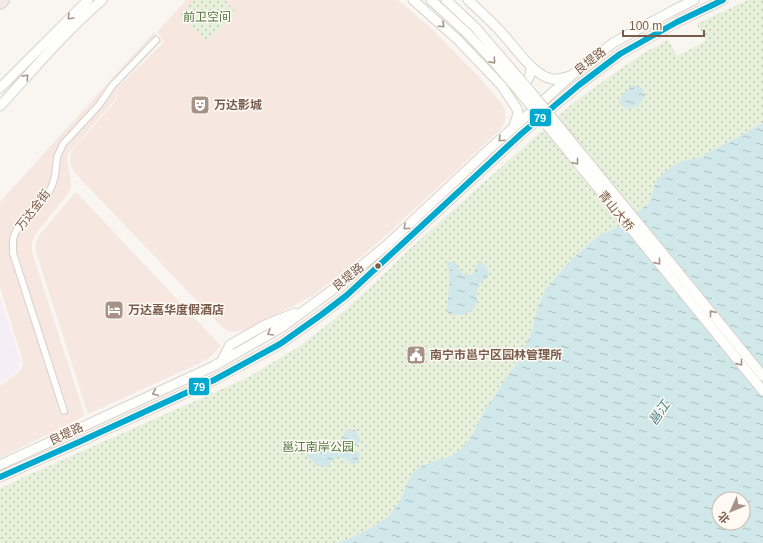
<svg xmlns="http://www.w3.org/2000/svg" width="763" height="543" viewBox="0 0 763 543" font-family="Helvetica,'Noto Sans SC',sans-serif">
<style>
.commercial{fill:#f6e8e1}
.education{fill:#f6eef6}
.grass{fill:url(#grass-dots)}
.water{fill:url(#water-ripples);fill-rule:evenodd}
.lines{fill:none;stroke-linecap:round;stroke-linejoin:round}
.street-casing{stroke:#d7d1cb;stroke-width:8}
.secondary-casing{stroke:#d9d2cb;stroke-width:11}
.highway-casing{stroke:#dad1cc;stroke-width:14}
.street{stroke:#fefefd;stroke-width:6}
.secondary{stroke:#fefefd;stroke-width:9}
.highway{stroke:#f2eae7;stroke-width:12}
.secondary-bridge-casing{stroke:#d9d2cb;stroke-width:11;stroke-linecap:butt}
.secondary-bridge{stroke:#fefefd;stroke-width:9}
.bus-1-casing{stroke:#fffaf3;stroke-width:9}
.bus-1{stroke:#00a9ce;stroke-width:6}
.oneway{stroke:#a8958b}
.bus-dot{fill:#7a5c4d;stroke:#fffaf3;stroke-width:1.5}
.labels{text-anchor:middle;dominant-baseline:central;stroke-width:3;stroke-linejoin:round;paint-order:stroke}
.park-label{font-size:12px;fill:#537a41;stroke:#fffaf3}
.street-label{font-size:12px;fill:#7a5c4d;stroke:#fffaf3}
.poi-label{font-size:12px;font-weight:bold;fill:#7a5c4d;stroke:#fffaf3;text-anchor:start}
.water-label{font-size:13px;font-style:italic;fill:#437c86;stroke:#fffaf3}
.line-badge{stroke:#fffaf3;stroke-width:1.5}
.badge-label{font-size:11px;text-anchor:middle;font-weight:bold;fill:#fff}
</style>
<defs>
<pattern id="grass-dots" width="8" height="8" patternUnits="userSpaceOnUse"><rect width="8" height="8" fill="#e7f0db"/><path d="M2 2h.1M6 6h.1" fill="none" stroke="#c0c6b4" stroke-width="1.8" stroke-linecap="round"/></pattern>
<pattern id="water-ripples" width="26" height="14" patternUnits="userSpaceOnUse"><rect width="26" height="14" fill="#d0e8ea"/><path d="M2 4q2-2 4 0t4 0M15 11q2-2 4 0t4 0" fill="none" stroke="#aebfc0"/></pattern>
</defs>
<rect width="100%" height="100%" fill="#f9f5f0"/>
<path class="commercial" d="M186,0H398L432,29L479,77L505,108V121L501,129L384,237L338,276L312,296L287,309L245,330L231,332L225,329L219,324L74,172L70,163L71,151L116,101L118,87L164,42L157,32Z
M154,32L162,41L118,86L115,100L69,152L67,158L71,182V187L68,194L38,231L32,241V252L85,416L0,458V386L19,372L23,365V361L0,287V202Z
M75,193L78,194L221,346L210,357L200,363L88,414L36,252V243L39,235Z"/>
<path class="education" d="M0,297L20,361L18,369L14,373L0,383Z"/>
<path class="grass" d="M194,0H225L236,12L207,42L180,15Z
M748,0H763V123L699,158L681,161L656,181L649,203L618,227L598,236L572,259L548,286L537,308L533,329L519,359L483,413L469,439L460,450L451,456L423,465L414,472L408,481L400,501L390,515L378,524L352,537L337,543H0V489L33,473L247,378L297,348L336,318L373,285L413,246L572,104L616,72L646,52L668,40L677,56L706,41L697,24Z"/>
<path class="water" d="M633,85L643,88L645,96L638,106L629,109L622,106L619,102L624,93Z
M763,123V543H337L352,537L378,524L390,515L400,501L408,481L414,472L423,465L451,456L460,450L469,440L483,413L519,359L533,329L537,308L548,286L572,259L598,236L618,227L649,203L656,181L670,168L681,161L699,158ZM719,499H743V523H719Z
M480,261L487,268L489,276L479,283L476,293L477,301L472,311C463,314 456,318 447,312L450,272L446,262H455L462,274L472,275Z
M346,430H355L361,441L353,448L360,455L358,462L352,465L346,459L337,457L331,461L329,467L316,465L307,456L309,447L318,444L329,450L338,446Z"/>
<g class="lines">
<g class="street-casing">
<path id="street" d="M64,411L13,253V239L16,231L29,213L47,195L52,186L55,176L57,157L63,144L99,105L112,86L156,40"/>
</g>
<g class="secondary-casing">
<path id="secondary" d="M413,0L457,39L502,86L517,109L518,114L514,126
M431,0L467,33
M446,0L475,27
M468,0C479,10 490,20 500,31C513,44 533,76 552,79C559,80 564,78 570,76
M519,87C528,82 531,76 531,66
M0,88L88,0
M0,106C33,70 65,32 102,0
M221,362L230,345L265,325L295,313
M0,465L214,366L282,327L331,291L388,244L484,154L572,75L613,43L672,11L694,0
M0,477L79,442L214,380L280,344L321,315L347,295L521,134L579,85L620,54L677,22L723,0"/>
</g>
<g class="highway-casing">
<path id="highway" d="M0,3L3,0"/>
</g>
<use href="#street" class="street"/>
<use href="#secondary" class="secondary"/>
<use href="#highway" class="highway"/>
<g class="secondary-bridge-casing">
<path id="secondary-bridge" d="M475,27L531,92L763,376
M467,33L496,64L524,97L763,391"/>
</g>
<use href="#secondary-bridge" class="secondary-bridge"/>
<g class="bus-1-casing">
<path id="bus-1" d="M0,477L79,442L214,380L280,344L321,315L347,295L521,134L579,85L620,54L677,22L723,0"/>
</g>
<use href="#bus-1" class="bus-1"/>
</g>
<defs><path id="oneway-chevron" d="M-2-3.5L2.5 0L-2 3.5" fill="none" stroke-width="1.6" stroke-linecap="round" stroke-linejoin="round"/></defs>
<g class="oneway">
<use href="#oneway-chevron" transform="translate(70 17) rotate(135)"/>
<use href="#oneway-chevron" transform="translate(442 25) rotate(42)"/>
<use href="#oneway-chevron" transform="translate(493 61) rotate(48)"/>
<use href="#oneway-chevron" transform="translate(26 77) rotate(-47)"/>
<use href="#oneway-chevron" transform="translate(501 139) rotate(137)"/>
<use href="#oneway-chevron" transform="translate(576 162) rotate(51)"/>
<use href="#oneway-chevron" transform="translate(406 227) rotate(137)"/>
<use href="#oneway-chevron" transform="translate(658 262) rotate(51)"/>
<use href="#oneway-chevron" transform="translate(712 313) rotate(-129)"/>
<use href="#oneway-chevron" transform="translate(270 333) rotate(150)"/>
<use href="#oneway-chevron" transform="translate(740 363) rotate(51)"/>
<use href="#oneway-chevron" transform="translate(155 393) rotate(155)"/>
</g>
<defs>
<g id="theatre-square" transform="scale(1)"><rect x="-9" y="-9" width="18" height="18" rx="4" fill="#a69286" stroke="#fffaf3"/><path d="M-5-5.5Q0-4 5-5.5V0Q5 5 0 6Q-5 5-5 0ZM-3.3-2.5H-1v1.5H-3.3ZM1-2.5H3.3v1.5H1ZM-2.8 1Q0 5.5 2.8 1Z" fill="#fff"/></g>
<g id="hotel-square" transform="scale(1)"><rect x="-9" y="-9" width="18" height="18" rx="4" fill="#a69286" stroke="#fffaf3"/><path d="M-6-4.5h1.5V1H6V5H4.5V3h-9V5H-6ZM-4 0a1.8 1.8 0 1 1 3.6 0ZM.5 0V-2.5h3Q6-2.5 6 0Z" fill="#fff"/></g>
<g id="civic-square" transform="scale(1)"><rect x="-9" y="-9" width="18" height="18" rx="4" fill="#a69286" stroke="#fffaf3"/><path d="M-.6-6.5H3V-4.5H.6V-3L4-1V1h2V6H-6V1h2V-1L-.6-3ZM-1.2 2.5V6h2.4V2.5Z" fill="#fff"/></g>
</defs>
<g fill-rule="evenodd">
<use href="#theatre-square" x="200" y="105"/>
<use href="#hotel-square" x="114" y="310"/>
<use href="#civic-square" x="416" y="355"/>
</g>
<circle class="bus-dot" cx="378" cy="266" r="3.5"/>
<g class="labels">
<g class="park-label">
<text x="207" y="17">前卫空间</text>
<text x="318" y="447">邕江南岸公园</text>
</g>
<g class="street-label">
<text transform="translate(590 61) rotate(-38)">良堤路</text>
<text transform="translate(33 210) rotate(-52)">万达金街</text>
<text transform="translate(616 211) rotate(51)">青山大桥</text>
<text transform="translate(348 277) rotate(-39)">良堤路</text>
<text transform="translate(66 434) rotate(-25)">良堤路</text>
</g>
<g class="poi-label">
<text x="214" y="105">万达影城</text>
<text x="128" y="310">万达嘉华度假酒店</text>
<text x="430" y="355">南宁市邕宁区园林管理所</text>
</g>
<g class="water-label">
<text transform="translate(659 413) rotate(-55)">邕江</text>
</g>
</g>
<g class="line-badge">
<rect x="529" y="108" width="23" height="19" rx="4" fill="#00a9ce"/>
<rect x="188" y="377" width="22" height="19" rx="4" fill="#00a9ce"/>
</g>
<g class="badge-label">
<text x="540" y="122">79</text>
<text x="199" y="391">79</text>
</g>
<g transform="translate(731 511) rotate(226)"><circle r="19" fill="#fffaf3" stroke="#cabbb1"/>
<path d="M0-3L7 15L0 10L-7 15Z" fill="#a69286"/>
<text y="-6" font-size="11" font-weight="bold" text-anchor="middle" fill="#7a5c4d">北</text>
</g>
<path d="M623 30v6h81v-6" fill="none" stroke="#7a5c4d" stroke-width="2"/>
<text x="629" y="30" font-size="12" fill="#7a5c4d" stroke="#fffaf3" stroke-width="3" paint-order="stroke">100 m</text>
</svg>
